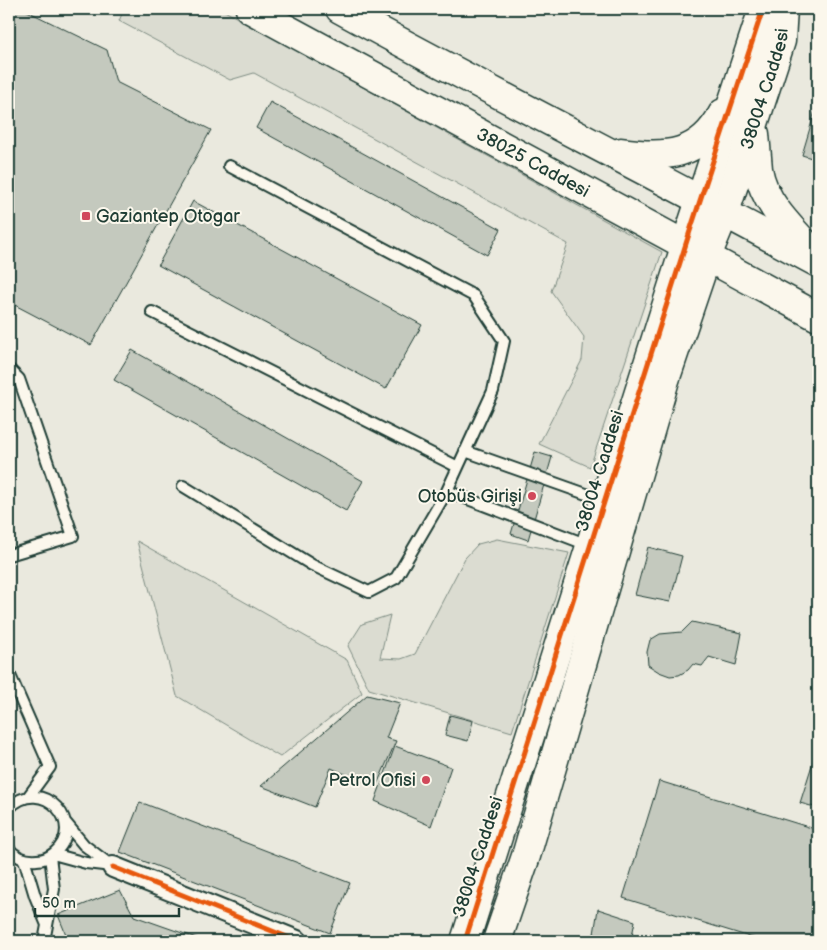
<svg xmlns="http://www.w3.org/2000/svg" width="827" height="950" viewBox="0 0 827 950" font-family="'Balsamiq Sans',sans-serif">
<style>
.built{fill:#eae9de}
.green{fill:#dbdcd1;stroke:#7d8c82}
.building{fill:#c4c9be;stroke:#1f3d34}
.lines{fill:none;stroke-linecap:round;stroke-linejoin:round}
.lane-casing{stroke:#1f3d34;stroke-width:14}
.street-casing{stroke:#1f3d34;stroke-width:24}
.secondary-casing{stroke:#1f3d34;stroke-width:31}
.lane{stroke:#fbf7ec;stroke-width:10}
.street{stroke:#fbf7ec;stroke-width:20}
.secondary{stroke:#fbf7ec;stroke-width:28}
.cycleway-casing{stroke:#fbf7ec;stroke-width:8}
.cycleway{stroke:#e8590c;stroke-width:5}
.poi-dot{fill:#d1495b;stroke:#fbf7ec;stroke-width:2}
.labels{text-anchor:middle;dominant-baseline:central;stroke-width:4;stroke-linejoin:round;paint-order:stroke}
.street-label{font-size:18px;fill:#1f3d34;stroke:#fbf7ec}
.poi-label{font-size:18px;fill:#1f3d34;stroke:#fbf7ec;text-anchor:end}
</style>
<rect width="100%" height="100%" fill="#fbf7ec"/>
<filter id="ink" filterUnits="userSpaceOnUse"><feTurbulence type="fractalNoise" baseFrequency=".02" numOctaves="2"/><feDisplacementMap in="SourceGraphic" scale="10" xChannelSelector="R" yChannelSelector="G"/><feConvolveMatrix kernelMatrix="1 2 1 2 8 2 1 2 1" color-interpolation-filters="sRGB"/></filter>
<g filter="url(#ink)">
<path class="built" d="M9,9H818V941H9Z"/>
<path class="green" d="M124,9H221L662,252L590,467L539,444L582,360L584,337L551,291L568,244L254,73L230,80L119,21Z
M497,539L569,553L512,732L369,689L348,646L362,624L390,615L380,658L401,659L415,654L465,558L478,544Z
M137,541L347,660L362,693L280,757L177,696Z"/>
<path class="building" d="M9,9H23L107,50L116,82L211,130L91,345L9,302Z
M818,101V160L802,155Z
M270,102L501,229L487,255L256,128Z
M193,201L422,325L386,389L158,265Z
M132,350L363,481L346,511L114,380Z
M535,452L552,457L528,540L511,534Z
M648,547L682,556L670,602L635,595Z
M692,622L742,633L736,665L709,657L702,666L693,664L688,670L679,675L670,676L659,672L648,665L647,652L650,640L660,634L682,632Z
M367,695L400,703L386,738L396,741L376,787L331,768L315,807L261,786Z
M450,715L473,721L468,741L445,735Z
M395,746L451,767L431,826L375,801Z
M818,746V808L800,803Z
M659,781L818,830V935L816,941H763L623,898Z
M140,802L350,883L330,933L120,852Z
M120,890L134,916L205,941H66L67,937L58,915Z
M598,909L635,921L631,941L594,934Z"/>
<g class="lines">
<g class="lane-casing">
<path id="lane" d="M152,312L458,467
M9,369L19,379L73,536L9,555
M465,451L603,500
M183,486L312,565L369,592L396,578L447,491L493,391L504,341L474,296L229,166
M447,491L588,545
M9,673L50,767L28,797
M9,808C42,774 88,825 54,853C49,857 43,860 37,860C26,861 16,857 9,849
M65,822L84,845L113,867
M53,854L86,863L112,866
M24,859L35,896L47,925
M44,941L54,889L50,856"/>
</g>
<g class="street-casing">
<path id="street" d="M113,867L297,941"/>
</g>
<g class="secondary-casing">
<g id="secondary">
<path id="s1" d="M250,9L818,317"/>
<path d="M340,9C498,96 660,177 818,263"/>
<path d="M755,134C756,146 757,158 758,169C764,204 791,228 814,253"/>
<path d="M621,152C665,158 700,157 723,113"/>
<path d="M465,941L690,231L763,9"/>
<path id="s2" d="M497,941L526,856L665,380L707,256L725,212L781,41L783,9"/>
</g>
</g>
<use href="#lane" class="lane"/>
<use href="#street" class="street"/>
<use href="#secondary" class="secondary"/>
<g class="cycleway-casing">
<path id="cycleway" d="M113,867L297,941
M465,941L690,231L763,9"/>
</g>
<use href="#cycleway" class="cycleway"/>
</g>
</g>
<g class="poi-dot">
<rect x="81" y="211" width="10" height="10" rx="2.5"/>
<circle cx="532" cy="496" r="5"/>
<circle cx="426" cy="780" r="5"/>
</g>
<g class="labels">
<g class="street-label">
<text stroke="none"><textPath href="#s2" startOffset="894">38004 Caddesi</textPath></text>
<text stroke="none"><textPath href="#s1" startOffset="322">38025 Caddesi</textPath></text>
<text transform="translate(600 471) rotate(-73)">38004 Caddesi</text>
<text transform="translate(478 857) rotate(-72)">38004 Caddesi</text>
</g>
<g class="poi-label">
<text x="96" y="216" text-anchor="start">Gaziantep Otogar</text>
<text x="522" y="496">Otobüs Girişi</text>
<text x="416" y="780">Petrol Ofisi</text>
</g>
</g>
<rect width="827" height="950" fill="none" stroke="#fbf7ec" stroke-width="30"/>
<rect x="15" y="15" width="797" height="920" fill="none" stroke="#1f3d34" stroke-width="2" filter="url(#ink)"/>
<path d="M35 908v8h144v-8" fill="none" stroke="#1f3d34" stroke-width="2.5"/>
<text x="42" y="908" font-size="15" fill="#1f3d34" stroke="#fbf7ec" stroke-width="4" paint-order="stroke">50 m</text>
</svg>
